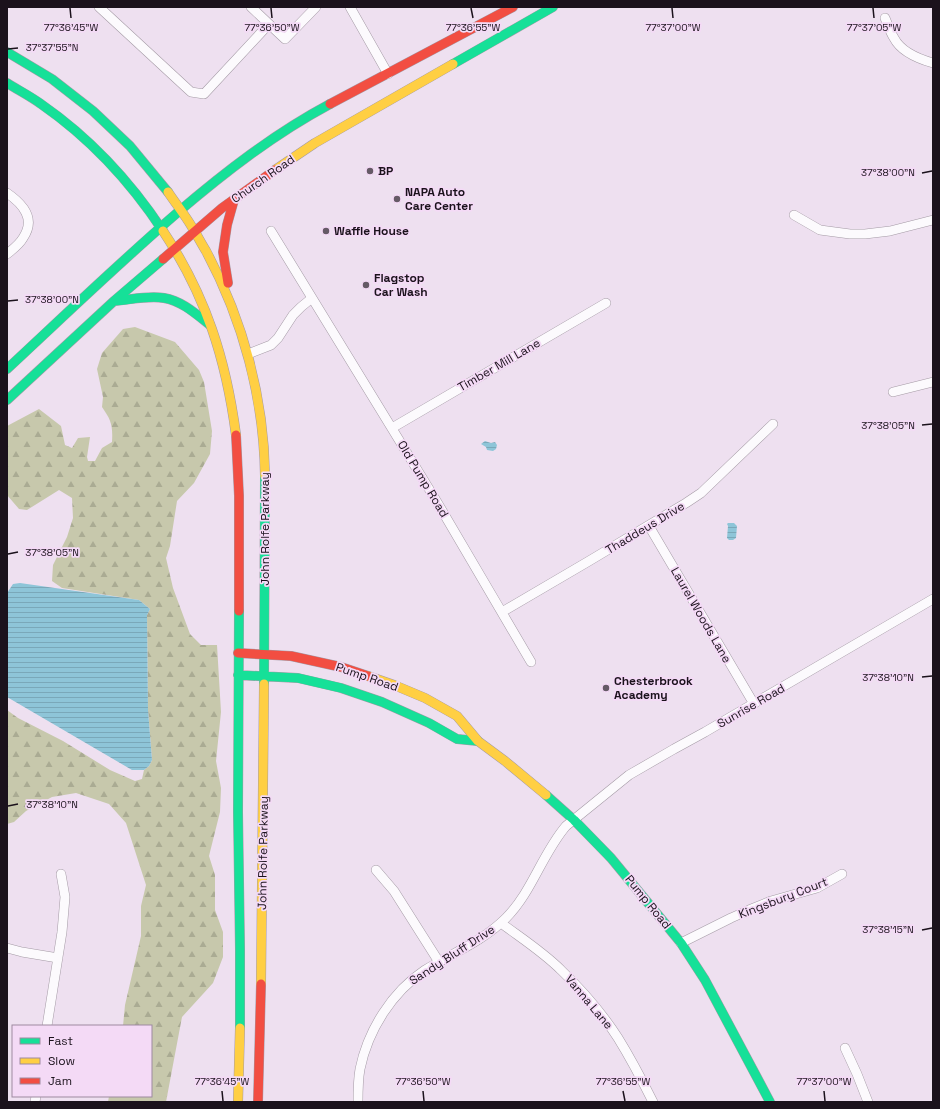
<svg xmlns="http://www.w3.org/2000/svg" width="940" height="1109" viewBox="0 0 940 1109" font-family="'Space Grotesk',sans-serif">
<style>
.forest{fill:url(#forest-firs)}
.water{fill:url(#water-rules)}
.lines{fill:none;stroke-linecap:round;stroke-linejoin:round}
.street-casing{stroke:#a49aa5;stroke-width:10}
.fast-casing{stroke:#a49aa5;stroke-width:10}
.slow-casing{stroke:#a49aa5;stroke-width:10}
.jam-casing{stroke:#a49aa5;stroke-width:10}
.street{stroke:#fcfafd;stroke-width:9}
.fast{stroke:#16e098;stroke-width:9}
.slow{stroke:#ffcf43;stroke-width:9}
.jam{stroke:#f24e42;stroke-width:9}
.ticks{fill:none;stroke:#1b121c;stroke-width:1.5}
.poi-dot{fill:#655a66;stroke:#f4daf6;stroke-width:1.5}
.labels{text-anchor:middle;dominant-baseline:central;stroke-width:3.5;stroke-linejoin:round;paint-order:stroke}
.poi-label{font-size:12px;font-weight:bold;fill:#1b121c;stroke:#f4daf6;text-anchor:start}
.street-label{font-size:12px;fill:#1b121c;stroke:#f4daf6}
.ticks-label{font-size:10px;text-anchor:middle;fill:#1b121c;stroke:#f4daf6;stroke-width:3.5;stroke-linejoin:round;paint-order:stroke}
</style>
<defs>
<pattern id="forest-firs" width="22" height="20" patternUnits="userSpaceOnUse"><rect width="22" height="20" fill="#c7c8ac"/><path d="M5 1l3.5 6h-7zM16 11l3.5 6h-7z" fill="#aaab93"/></pattern>
<pattern id="water-rules" width="6" height="5" patternUnits="userSpaceOnUse"><rect width="6" height="5" fill="#8ec5d8"/><path d="M0 2.5h6" fill="none" stroke="#7aa8b9"/></pattern>
</defs>
<rect width="100%" height="100%" fill="#eee0f0"/>
<path class="forest" d="M135,327L175,342L199,370L204,382L212,431L210,454L194,483L177,501L170,546L166,558L173,588L190,634L201,645H217L221,712L216,761L221,788L220,812L209,856L215,875V910L223,932V957L213,983L182,1017L166,1102H108L109,1096H151V1026H123L125,1005L141,936V906L146,885L126,823L109,804L76,793L52,797L26,811L14,822L7,824V710L18,718L63,741L110,770L135,781L142,779L144,770L149,766L152,760L148,710L147,615L150,609L139,600L62,588L52,581L53,565L67,537L73,518L72,498L59,490L27,510L19,509L7,495V426L39,409L61,426L65,445L72,448L78,438L90,437L87,457L88,461H95L102,448L112,442C113,425 111,420 102,407L103,397L97,369L102,353L123,329Z"/>
<path class="water" d="M485,441L491,443L495,442L497,445L496,449L493,451L487,450L486,447L481,444Z
M728,523H734L737,526L736,538L733,540H729L727,538L728,526L727,524Z
M20,583L139,600L150,609L147,615L148,710L152,760L149,766L144,770H132L7,697V593L13,584Z"/>
<g class="lines">
<g class="street-casing">
<path id="street" d="M99,7L191,92L204,94L269,24L251,7
M350,7L388,74
M885,18C888,25 890,32 894,38C901,52 919,59 933,63
M269,24L285,39L316,7
M7,193C23,204 36,219 23,238C19,245 13,249 7,254
M794,215L820,230L850,234H865L890,231L933,220
M271,231L437,502L531,662
M248,354L271,345L278,338L293,315L301,307L312,298
M893,392L933,382
M392,428L606,303
M649,526L754,704
M502,612L589,561L686,503L701,493L773,424
M376,870L394,891L439,962
M501,923C521,938 543,952 561,970C582,990 602,1013 618,1038C631,1059 642,1080 653,1102
M681,943L731,918L749,910L771,901L817,888L842,874
M7,948L22,952L58,958
M47,1026L62,932L65,897L61,874
M845,1048L857,1074L868,1102
M35,1102L36,1096
M358,1102C358,1091 358,1080 360,1069C368,1030 392,992 425,970C453,953 483,941 506,918C532,892 542,854 566,826L629,775L674,749L705,732L933,599"/>
</g>
<g class="fast-casing">
<path id="fast" d="M7,52L52,79L93,111L130,146L168,192
M453,64L553,7
M7,83C18,90 30,96 41,104C90,138 130,181 163,231
M114,301C130,300 148,295 164,298C182,301 196,314 210,325
M7,369C63,317 119,263 177,213C225,172 274,134 330,104
M7,400L114,301L163,259
M239,611L238,812L240,950V1028
M238,675L298,678L341,688L382,702L429,723L457,739L478,741
M264,684L265,476
M546,795L574,820L611,858L681,943L705,980L770,1102"/>
</g>
<g class="slow-casing">
<path id="slow" d="M275,170L315,143L453,64
M168,192C176,204 185,215 192,227C197,235 201,243 206,251C243,320 264,398 265,476
M163,231C206,296 226,359 236,435
M368,676L394,685L425,698L457,716L478,741L505,761L546,795
M261,984L264,684
M238,1102L240,1028"/>
</g>
<g class="jam-casing">
<path id="jam" d="M330,104L513,7
M163,259L222,208L275,170
M228,283L223,252L227,225L234,200
M236,435L239,496V611
M238,653L291,656L341,667L368,676
M258,1102L261,984"/>
</g>
<use href="#street" class="street"/>
<use href="#fast" class="fast"/>
<use href="#slow" class="slow"/>
<use href="#jam" class="jam"/>
</g>
<path class="ticks" d="M70,8L71,18M271,8L272,18M471,8L473,18M672,8L673,18M873,8L874,18M8,49L18,48M922,173L932,171M8,301L18,300M922,425L932,424M8,554L18,552M922,677L932,676M8,806L18,804M922,930L932,928M222,1091L223,1101M423,1091L424,1101M623,1091L625,1101M824,1091L825,1101"/>
<g class="poi-dot">
<circle cx="370" cy="171" r="4"/>
<circle cx="397" cy="199" r="4"/>
<circle cx="326" cy="231" r="4"/>
<circle cx="366" cy="285" r="4"/>
<circle cx="606" cy="688" r="4"/>
</g>
<g class="labels">
<g class="poi-label">
<text x="378" y="171">BP</text>
<text x="405" y="192">NAPA Auto<tspan x="405" dy="14">Care Center</tspan></text>
<text x="334" y="231">Waffle House</text>
<text x="374" y="278">Flagstop<tspan x="374" dy="14">Car Wash</tspan></text>
<text x="614" y="681">Chesterbrook<tspan x="614" dy="14">Academy</tspan></text>
</g>
<g class="street-label">
<text transform="translate(263 179) rotate(-35)">Church Road</text>
<text transform="translate(499 365) rotate(-30)">Timber Mill Lane</text>
<text transform="translate(423 479) rotate(59)">Old Pump Road</text>
<text transform="translate(645 528) rotate(-31)">Thaddeus Drive</text>
<text transform="translate(265 529) rotate(-90)">John Rolfe Parkway</text>
<text transform="translate(701 615) rotate(60)">Laurel Woods Lane</text>
<text transform="translate(367 677) rotate(19)">Pump Road</text>
<text transform="translate(751 706) rotate(-30)">Sunrise Road</text>
<text transform="translate(263 853) rotate(-89)">John Rolfe Parkway</text>
<text transform="translate(783 898) rotate(-21)">Kingsbury Court</text>
<text transform="translate(648 902) rotate(51)">Pump Road</text>
<text transform="translate(452 955) rotate(-33)">Sandy Bluff Drive</text>
<text transform="translate(589 1002) rotate(50)">Vanna Lane</text>
</g>
</g>
<g class="ticks-label">
<text x="71" y="31">77°36'45"W</text>
<text x="272" y="31">77°36'50"W</text>
<text x="473" y="31">77°36'55"W</text>
<text x="673" y="31">77°37'00"W</text>
<text x="874" y="31">77°37'05"W</text>
<text x="52" y="51">37°37'55"N</text>
<text x="888" y="176">37°38'00"N</text>
<text x="52" y="303">37°38'00"N</text>
<text x="888" y="429">37°38'05"N</text>
<text x="52" y="556">37°38'05"N</text>
<text x="888" y="681">37°38'10"N</text>
<text x="52" y="808">37°38'10"N</text>
<text x="888" y="933">37°38'15"N</text>
<text x="222" y="1085">77°36'45"W</text>
<text x="423" y="1085">77°36'50"W</text>
<text x="623" y="1085">77°36'55"W</text>
<text x="824" y="1085">77°37'00"W</text>
</g>
<rect width="940" height="1109" fill="none" stroke="#1b121c" stroke-width="16"/>
<rect x="12" y="1025" width="140" height="72" fill="#f4daf6" stroke="#9d8a9f"/>
<rect x="20" y="1038" width="20" height="6" fill="#16e098" stroke="#9d8a9f"/>
<text x="48" y="1045" font-size="12" fill="#1b121c">Fast</text>
<rect x="20" y="1058" width="20" height="6" fill="#ffcf43" stroke="#9d8a9f"/>
<text x="48" y="1065" font-size="12" fill="#1b121c">Slow</text>
<rect x="20" y="1078" width="20" height="6" fill="#f24e42" stroke="#9d8a9f"/>
<text x="48" y="1085" font-size="12" fill="#1b121c">Jam</text>
</svg>
